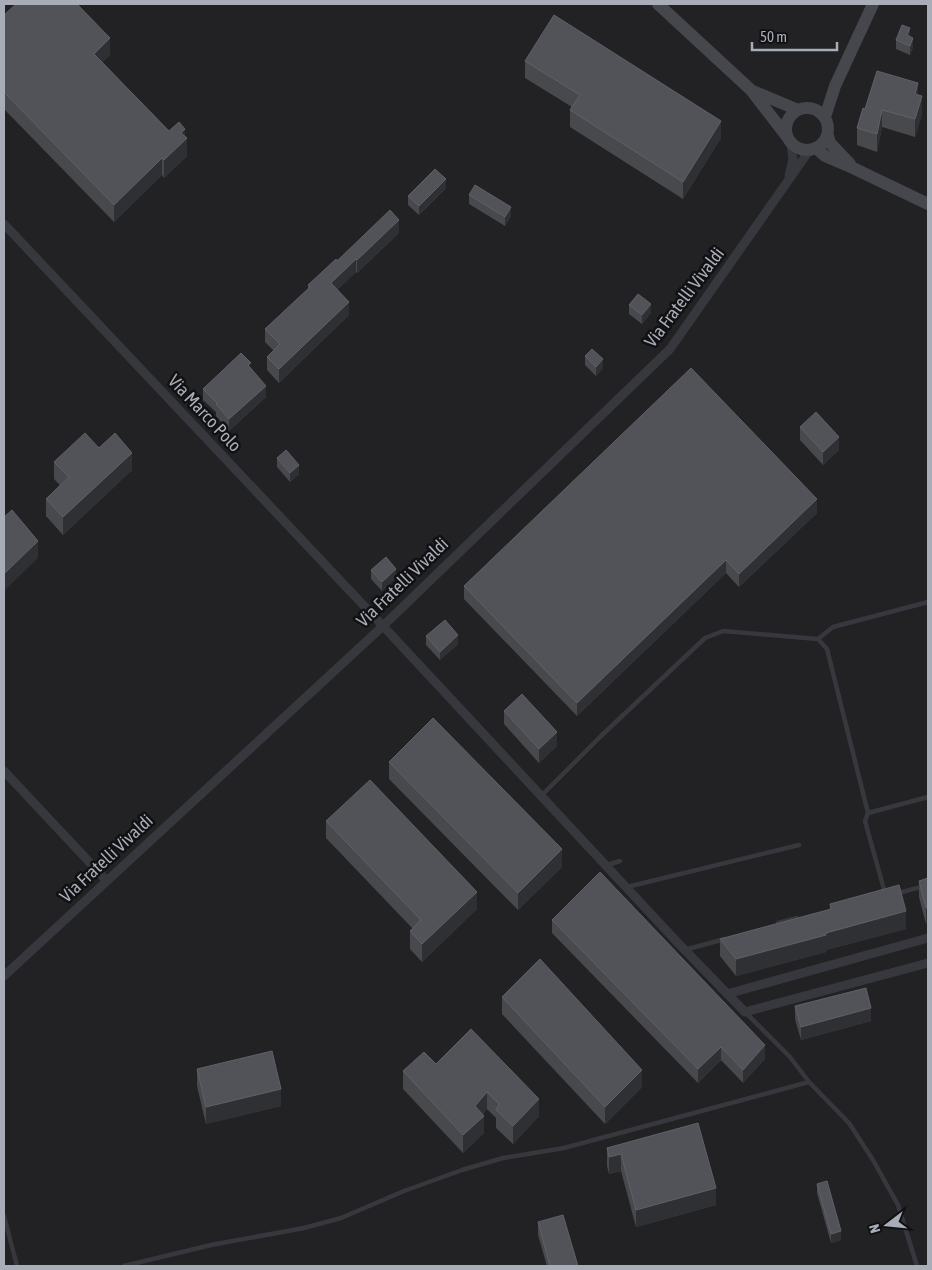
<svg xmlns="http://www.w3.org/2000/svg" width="932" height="1270" viewBox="0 0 932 1270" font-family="'Asap Condensed',sans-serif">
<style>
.built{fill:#222225}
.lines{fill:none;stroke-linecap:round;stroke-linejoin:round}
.lane{stroke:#37383d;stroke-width:4.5}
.street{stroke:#37383d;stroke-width:9}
.secondary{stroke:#45474d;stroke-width:12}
.wall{fill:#47494d}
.shaded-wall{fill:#2f3033}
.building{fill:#525359;stroke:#5f6168}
.labels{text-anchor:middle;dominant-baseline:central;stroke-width:5;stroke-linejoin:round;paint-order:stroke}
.street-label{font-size:18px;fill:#a8adb8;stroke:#111113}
</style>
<rect width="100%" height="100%" fill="#161618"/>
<path class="built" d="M4,4H928V1266H4Z"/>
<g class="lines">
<path class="lane" d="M818,639L833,627L928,602
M541,796L601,736L705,638L723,631L818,639L827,649L868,813L928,797
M868,813L865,821L885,893
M607,865L620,861
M627,887L799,845
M895,894L928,885
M778,923L797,918
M684,950L725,939
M745,1012L790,1057L809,1082L849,1123L873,1160L898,1205L917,1266
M4,1216L17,1266
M124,1266L211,1245L304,1228L341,1218L404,1191L462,1170L503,1158L564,1148L809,1082"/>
<path class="street" d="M789,176L793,159L791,144
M4,224L383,626L678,943L745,1012L928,963
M4,771L107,881
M4,976L383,626L670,349L809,151
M727,994L928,938"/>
<path class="secondary" d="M658,4L751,90L788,138
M753,91L798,110
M786 129a21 21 0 1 1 42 0a21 21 0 1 1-42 0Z
M825,117L835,86L873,4
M828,136L830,143L850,164
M817,149L825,156L853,168L928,204"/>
</g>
<path class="wall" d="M4,15L110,55L102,62L169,131L185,137L187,156L164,178L162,175L114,222L4,109Z
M910,37L913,47L910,55L896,49V40Z
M525,61L721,138L683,199L570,127V110L572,107L525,78Z
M918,95L922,114L915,137L882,127L877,152L857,145V128L865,109Z
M446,188L419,215L408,205V196Z
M469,195L511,216L505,226L469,204Z
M399,233L357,273L356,272L337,290L349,315L279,383L267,370V357L274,351L265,342V329L308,289V285L337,261Z
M629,305L651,313L642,324L629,314Z
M585,356L603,368L596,376L585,365Z
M251,368L266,397L229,431L216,416V412L203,400V389Z
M800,427L839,450L823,465L800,440Z
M99,448L132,470L63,535L46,516V499L60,485L54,479V462Z
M277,458L299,474L290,482L277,467Z
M817,513L739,587L726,573L577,716L464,599V586Z
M371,570L396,578L382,591L371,579Z
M426,636L458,644L440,660L426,645Z
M504,711L557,746L539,763L504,724Z
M389,762L562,867L518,910L389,779Z
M326,821L477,909L422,962L410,949V931L413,929L326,838Z
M928,878V923L926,924L919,897V881Z
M830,904L906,929L826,950V952L736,976L720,956V939L830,910Z
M552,920L765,1059L743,1083L721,1060L698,1083L552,933Z
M502,997L642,1087L605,1124L502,1014Z
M795,1006L871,1021L801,1040L795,1019Z
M436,1064L539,1116L513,1144L496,1128V1118L487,1109L483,1114L484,1133L463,1153L403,1089V1071Z
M197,1069L281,1106L206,1124L197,1086Z
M698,1123L716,1205L636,1227L621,1171L609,1174L607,1166V1148Z
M817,1184L841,1240L831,1243L817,1193Z
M538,1222L578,1266H547L538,1235Z"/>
<path class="shaded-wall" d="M910,28V37L907,35Z
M110,38V55L94,71V54Z
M913,38V47L910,55V46Z
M918,83V100L915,94Z
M922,96V114L915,137V119Z
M882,110V127L877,152V134Z
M721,121V138L683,199V182Z
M185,129V140L187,138V156L164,178V160L181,133Z
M162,158V175L114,222V205Z
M446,179V188L419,215V206Z
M511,207V216L505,226V217Z
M399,220V233L357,273V260Z
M356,259V272L331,296V283Z
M349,302V315L279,383V369Z
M651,304V313L642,324V315Z
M603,359V368L596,376V367Z
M266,386V397L229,431V419Z
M839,437V450L823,465V452Z
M132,453V470L63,535V517Z
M299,465V474L290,482V473Z
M817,499V513L739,587V574Z
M38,541V558L4,591V574Z
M726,560V573L577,716V703Z
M396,569V578L382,591V582Z
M458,635V644L440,660V652Z
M557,732V746L539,763V749Z
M562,849V867L518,910V893Z
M477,892V909L422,962V944Z
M928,907V923L926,924V908Z
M906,911V929L826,950V952L736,976V959L826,933Z
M871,1008V1021L801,1040V1027Z
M765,1045V1059L743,1083V1070Z
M721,1047V1060L698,1083V1069Z
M642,1070V1087L605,1124V1107Z
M281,1089V1106L206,1124V1107Z
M487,1092V1109L475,1123V1106Z
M539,1099V1116L513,1144V1126Z
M484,1116V1133L463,1153V1135Z
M621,1154V1171L609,1174V1157Z
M716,1188V1205L636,1227V1210Z
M841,1231V1240L831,1243V1234Z"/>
<path class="building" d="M16,4H77L110,38L94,54L169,131L179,122L185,129L181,133L187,138L164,160L162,158L114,205L4,92V15Z
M554,15L721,121L683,182L570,110L580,95L525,61Z
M902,25L910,28L907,35L913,38L910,46L896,40Z
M877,71L918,83L915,94L922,96L915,119L882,110L877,134L857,128L863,108L865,109Z
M435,169L446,179L419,206L408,196Z
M475,185L511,207L505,217L469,195Z
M390,210L399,220L357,260L356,259L331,283L349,302L279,369L267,357L280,344L265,329L310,287L308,285L336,259L337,261Z
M638,294L651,304L642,315L629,305Z
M592,349L603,359L596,367L585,356Z
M241,353L251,363L248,365L266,386L229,419L216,404L217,403L203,389Z
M691,368L817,499L739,574L726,560L577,703L464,586Z
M816,412L839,437L823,452L800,427Z
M85,433L99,448L115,433L132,453L63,517L46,499L69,477L54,462Z
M286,450L299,465L290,473L277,458Z
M12,510L38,541L4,574V517Z
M386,557L396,569L382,582L371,570Z
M445,620L458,635L440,652L426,636Z
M522,694L557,732L539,749L504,711Z
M433,718L562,849L518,893L389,762Z
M370,780L477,892L422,944L410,931L421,920L326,821Z
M600,872L765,1045L743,1070L721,1047L698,1069L552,920Z
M928,878V907L926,908L919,881Z
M899,885L906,911L826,933V935L736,959L720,939L831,909L830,904Z
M540,959L642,1070L605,1107L502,997Z
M866,988L871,1008L801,1027L795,1006Z
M471,1029L539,1099L513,1126L496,1110L499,1104L487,1092L475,1106L484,1116L463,1135L403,1071L424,1052L436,1064Z
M272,1051L281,1089L206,1107L197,1069Z
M698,1123L716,1188L636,1210L621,1154L609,1157L607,1148Z
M827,1181L841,1231L831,1234L817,1184Z
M563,1215L578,1266H550L538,1222Z"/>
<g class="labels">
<g class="street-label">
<text transform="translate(684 297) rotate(-53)">Via Fratelli Vivaldi</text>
<text transform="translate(205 413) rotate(47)">Via Marco Polo</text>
<text transform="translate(402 582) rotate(-44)">Via Fratelli Vivaldi</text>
<text transform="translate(106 858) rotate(-43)">Via Fratelli Vivaldi</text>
</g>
</g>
<rect width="932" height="1270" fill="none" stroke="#a8adb8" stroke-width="10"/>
<g transform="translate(887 1225) rotate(254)" stroke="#111113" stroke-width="4" paint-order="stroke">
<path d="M0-4L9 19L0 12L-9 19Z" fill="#a8adb8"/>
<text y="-8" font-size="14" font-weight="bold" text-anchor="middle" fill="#a8adb8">N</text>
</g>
<path d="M752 42v8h85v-8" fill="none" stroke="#a8adb8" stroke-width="2.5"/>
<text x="760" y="42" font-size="15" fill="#a8adb8" stroke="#111113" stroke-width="4" paint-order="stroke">50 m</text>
</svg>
